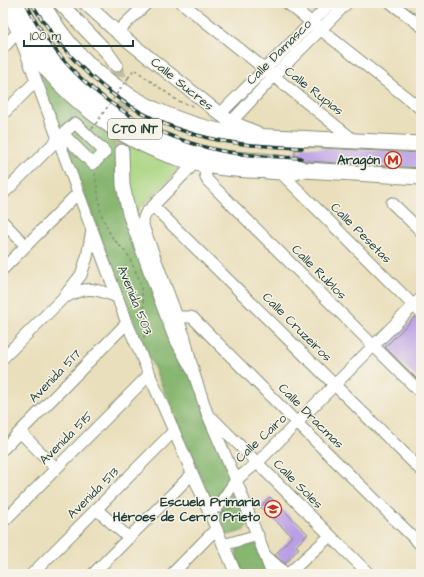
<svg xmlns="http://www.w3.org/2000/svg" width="424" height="577" viewBox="0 0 424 577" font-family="'Architects Daughter',sans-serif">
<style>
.green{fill:#a9d581;stroke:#64895a}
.forest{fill:#86b66f;stroke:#527a52}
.building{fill:#ba9fe5}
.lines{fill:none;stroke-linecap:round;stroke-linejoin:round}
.major-tunnel{stroke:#c1bfa1;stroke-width:13;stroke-dasharray:13 6;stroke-linecap:butt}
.minor-casing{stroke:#848e78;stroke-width:13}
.major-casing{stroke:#848e78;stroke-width:15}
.highway-casing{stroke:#848e78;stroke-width:17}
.path{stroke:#848e78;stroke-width:1.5;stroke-dasharray:3 3;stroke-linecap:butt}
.minor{stroke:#fff;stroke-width:11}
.major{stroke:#fff;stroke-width:13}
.highway{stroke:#fff;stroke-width:15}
.rail-casing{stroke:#1f3d34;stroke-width:3.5}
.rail{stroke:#f7f3e8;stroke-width:2;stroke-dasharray:6;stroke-linecap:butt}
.path-bridge{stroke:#848e78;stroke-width:1.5;stroke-dasharray:3 3;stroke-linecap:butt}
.labels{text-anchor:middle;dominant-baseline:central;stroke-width:3;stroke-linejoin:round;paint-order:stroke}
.shield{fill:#f7f3e8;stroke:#60746a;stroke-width:1}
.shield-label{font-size:12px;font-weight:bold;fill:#1f3d34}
.street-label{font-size:13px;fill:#1f3d34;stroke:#f7f3e8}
.poi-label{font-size:13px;font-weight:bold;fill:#1f3d34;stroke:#f7f3e8;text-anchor:end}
</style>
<rect width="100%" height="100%" fill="#f7f3e8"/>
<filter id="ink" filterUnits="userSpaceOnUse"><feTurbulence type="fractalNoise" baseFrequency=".025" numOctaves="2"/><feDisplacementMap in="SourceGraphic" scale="8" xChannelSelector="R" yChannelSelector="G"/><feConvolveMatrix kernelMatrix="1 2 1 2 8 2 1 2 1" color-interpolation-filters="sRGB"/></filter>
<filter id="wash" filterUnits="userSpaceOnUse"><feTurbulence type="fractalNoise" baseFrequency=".012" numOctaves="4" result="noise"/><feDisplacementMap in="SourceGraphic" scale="16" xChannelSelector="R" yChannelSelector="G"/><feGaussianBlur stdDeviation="0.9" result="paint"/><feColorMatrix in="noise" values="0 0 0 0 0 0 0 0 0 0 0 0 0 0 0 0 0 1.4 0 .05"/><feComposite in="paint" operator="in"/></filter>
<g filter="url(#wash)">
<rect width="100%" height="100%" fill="#eadfbc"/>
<path class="green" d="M127,144L181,167L136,212C128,189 128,169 127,144Z"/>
<path class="forest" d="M40,72L78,112L115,139L118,185L231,480L214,507L115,277Z
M234,487L247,525L245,530L229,535H227L219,514Z
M252,541L256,543L267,574H244C240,565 233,555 238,546Z"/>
<g id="blocks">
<path class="building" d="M302,147L421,153V168L306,161L301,159V156H295V150H302Z
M415,317L421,323V383L385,347Z
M270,497L308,534L296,546L299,548L285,564L275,555L292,536L260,507Z"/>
</g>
</g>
<g filter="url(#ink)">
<use href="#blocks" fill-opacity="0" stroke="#848e78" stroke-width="1"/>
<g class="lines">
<path class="major-tunnel" d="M116,65C127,91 122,123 122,151"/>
<g class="minor-casing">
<path id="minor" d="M182,3L355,141
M287,3L421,109
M391,3L421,26
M117,32L147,3
M3,48L18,32L127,323L236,574
M3,114L36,81
M220,114L331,3
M231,122L273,77L347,3
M75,123L105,152L93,164L63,134Z
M194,164L146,213L143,220V226L185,338L192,368L207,413L236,480L272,574
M204,166L206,177L208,181L421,393
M281,173L421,313
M3,194L58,139
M392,203L421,231
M153,206L421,470
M3,222L26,246
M3,269L78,193
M66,297C86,285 97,289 117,297
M177,317H190L193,318L297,423L421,545
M3,358L62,299L81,275L87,257L92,230
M212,418L369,574
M20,432L56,468
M3,449L127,323
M96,509L129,538
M211,517L236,480L257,463L421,298
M3,522L150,374
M223,545L258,535
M266,556L286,574
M32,574L174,431
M93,574L192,474
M172,574L216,529
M288,574L330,536"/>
</g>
<g class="major-casing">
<path id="major" d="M4,3C39,81 112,144 196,164C212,168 230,170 247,171C258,171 269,172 280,173C284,173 289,174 292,174C296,173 300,172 304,170
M60,3L106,51L116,65
M85,3L117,32L220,114L231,122L257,133
M122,151L123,185L129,214L174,335L192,368"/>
</g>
<g class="highway-casing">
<path id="highway" d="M16,3C54,80 127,140 212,156C241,162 277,158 304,170L421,177
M42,3C85,82 162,126 250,136L421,144"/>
</g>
<path class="path" d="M128,78L134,69L178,101L193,106
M95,173L101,214L111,236L128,255L139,279L143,299L145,322L144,338
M3,571L6,574"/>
<use href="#minor" class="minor"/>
<use href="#major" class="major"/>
<use href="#highway" class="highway"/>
<g class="rail-casing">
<path id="rail" d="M26,3C64,81 138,134 222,151C248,156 275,157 301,158
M32,4C77,77 138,126 223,141C249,146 276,147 302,148"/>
</g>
<use href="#rail" class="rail"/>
<path class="path-bridge" d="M92,129L128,78
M206,518L253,500"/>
</g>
</g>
<defs>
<g id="metro-ring" transform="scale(0.9)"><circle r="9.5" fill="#f7f3e8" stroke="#c8321e" stroke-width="1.5"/><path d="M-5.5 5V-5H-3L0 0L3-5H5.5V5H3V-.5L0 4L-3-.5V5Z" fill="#c8321e"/></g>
<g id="school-ring" transform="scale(0.9)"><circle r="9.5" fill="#f7f3e8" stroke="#c8321e" stroke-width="1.5"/><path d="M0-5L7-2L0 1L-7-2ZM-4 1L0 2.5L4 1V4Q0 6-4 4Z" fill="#c8321e"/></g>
</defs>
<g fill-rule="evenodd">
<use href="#metro-ring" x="393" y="160"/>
<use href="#school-ring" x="273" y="509"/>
</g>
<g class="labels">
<rect class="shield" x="108" y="119" width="54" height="20" rx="3"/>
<g class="shield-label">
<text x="135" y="129">CTO INT</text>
</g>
<g class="street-label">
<text transform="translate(279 52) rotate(-45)">Calle Damasco</text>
<text transform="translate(182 84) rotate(39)">Calle Sucres</text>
<text transform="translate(314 91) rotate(38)">Calle Rupias</text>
<text transform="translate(361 233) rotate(45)">Calle Pesetas</text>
<text transform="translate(319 272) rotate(45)">Calle Rublos</text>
<text transform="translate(135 300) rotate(68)">Avenida 503</text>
<text transform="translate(297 327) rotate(45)">Calle Cruzeiros</text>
<text transform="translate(55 376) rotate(-46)">Avenida 517</text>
<text transform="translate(311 416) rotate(45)">Calle Dracmas</text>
<text transform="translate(66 438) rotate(-45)">Avenida 515</text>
<text transform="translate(261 438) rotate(-43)">Calle Cairo</text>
<text transform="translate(298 484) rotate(45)">Calle Soles</text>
<text transform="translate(93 493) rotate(-45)">Avenida 513</text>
</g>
<g class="poi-label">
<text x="380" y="160">Aragón</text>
<text x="260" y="502">Escuela Primaria<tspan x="260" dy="15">Héroes de Cerro Prieto</tspan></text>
</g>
</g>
<rect width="424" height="577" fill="none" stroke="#f7f3e8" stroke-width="16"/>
<path d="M24 40v6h109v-6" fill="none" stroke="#1f3d34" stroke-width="2"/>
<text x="30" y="40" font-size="12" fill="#1f3d34" stroke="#f7f3e8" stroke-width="3" paint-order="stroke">100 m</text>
</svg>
